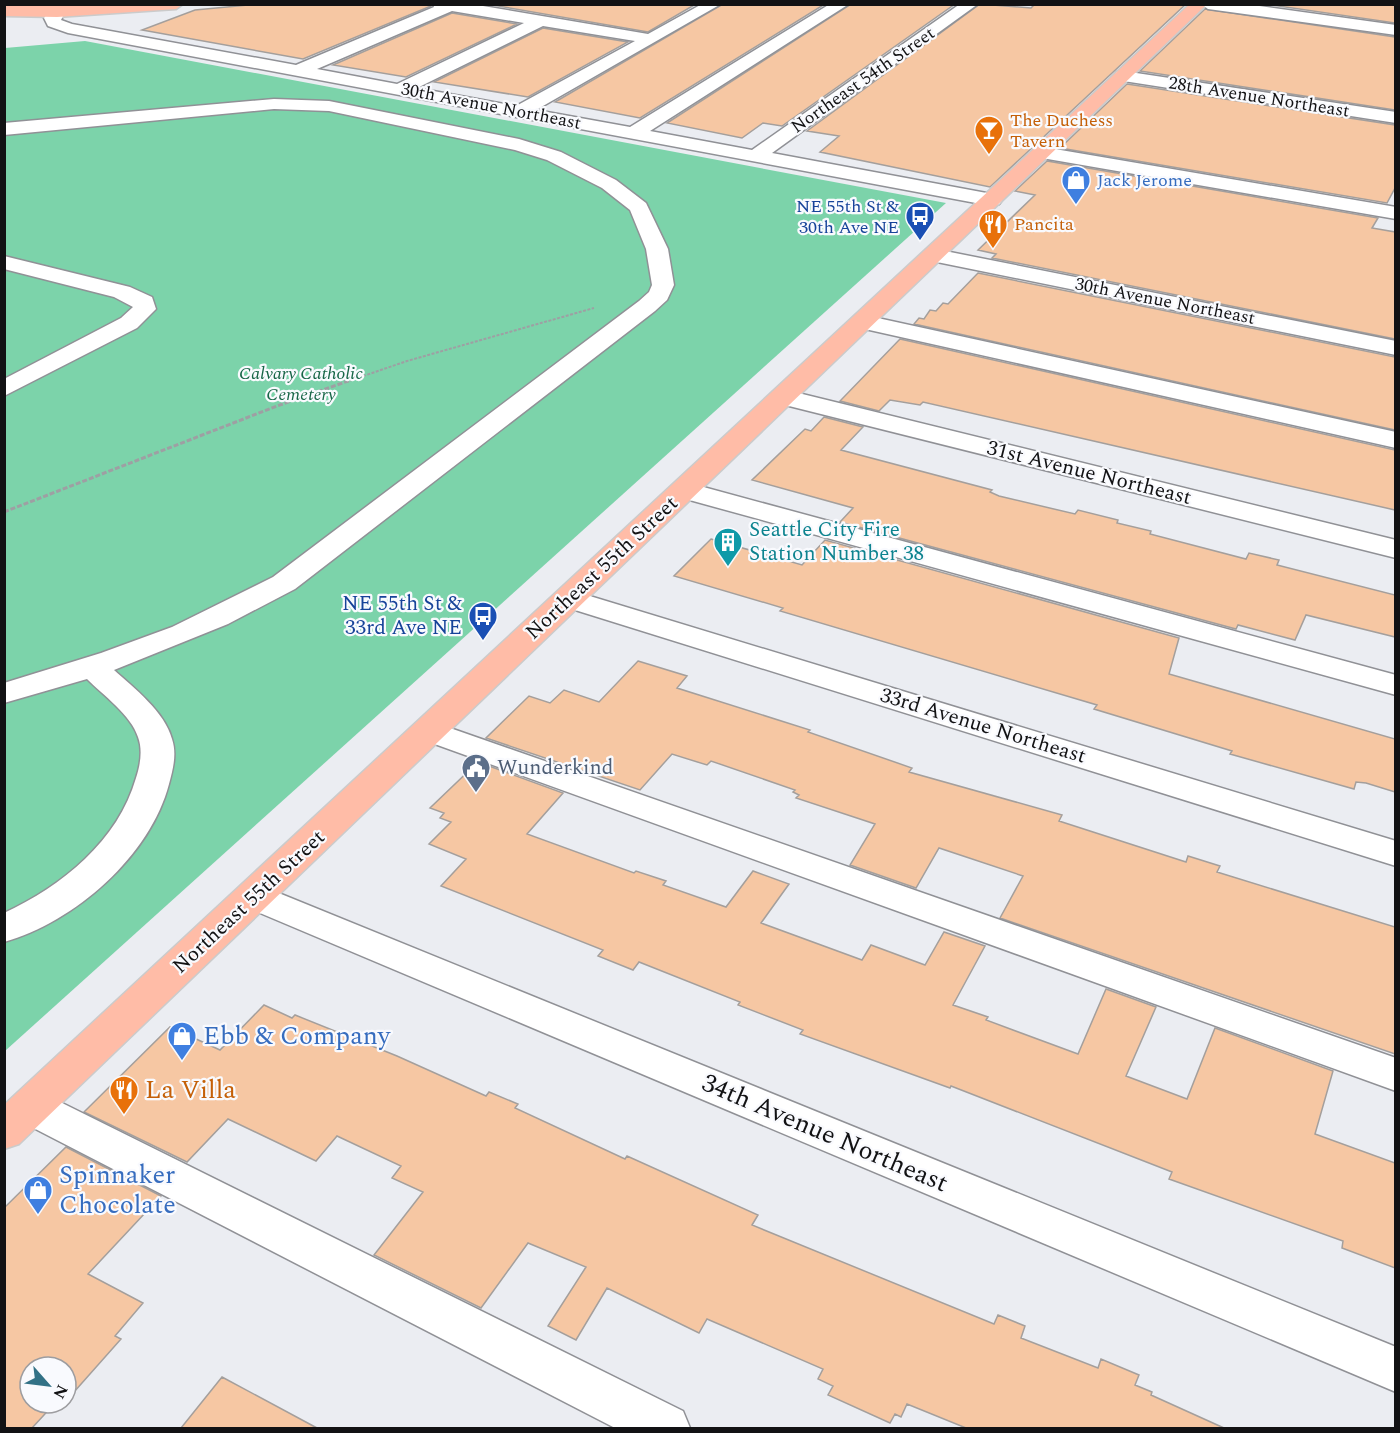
<svg xmlns="http://www.w3.org/2000/svg" width="1400" height="1433" viewBox="0 0 1400 1433" font-family="Spectral,serif">
<style>
.green{fill:#7cd3aa}
.building{fill:#f6c7a3;stroke:#a49f9c;stroke-width:1.5}
.lines{fill:none;stroke-linecap:round;stroke-linejoin:round}
.minor-casing{stroke:#909196;stroke-width:3}
.major-casing{stroke:#cbcbcb;stroke-width:3}
.path-far1{stroke:#9e9fa3;stroke-width:2;stroke-dasharray:3 1.5;stroke-linecap:butt}
.path{stroke:#9e9fa3;stroke-width:3;stroke-dasharray:5 2;stroke-linecap:butt}
.minor{fill:#fff;fill-rule:evenodd}
.major{fill:#ffbca7;fill-rule:evenodd}
.labels{text-anchor:middle;dominant-baseline:central;stroke-width:4.5;stroke-linejoin:round;paint-order:stroke}
.far-street-label{font-size:18px;fill:#121214;stroke:#f9fafe}
.far-food-label{font-size:18px;fill:#c56008;stroke:#f9fafe;text-anchor:start}
.far-shop-label{font-size:18px;fill:#366cbe;stroke:#f9fafe;text-anchor:start}
.far-transit-label{font-size:18px;fill:#164399;stroke:#f9fafe;text-anchor:end}
.far-park-label{font-size:18px;font-style:italic;fill:#176647;stroke:#f9fafe}
.street-label{font-size:21px;fill:#121214;stroke:#f9fafe}
.culture-label{font-size:21px;fill:#0d838f;stroke:#f9fafe;text-anchor:start}
.transit-label{font-size:21px;fill:#164399;stroke:#f9fafe;text-anchor:end}
.service-label{font-size:21px;fill:#4e5e75;stroke:#f9fafe;text-anchor:start}
.near-shop-label{font-size:26px;fill:#366cbe;stroke:#f9fafe;text-anchor:start}
.near-food-label{font-size:26px;fill:#c56008;stroke:#f9fafe;text-anchor:start}
.near-street-label{font-size:26px;fill:#121214;stroke:#f9fafe}
</style>
<rect width="100%" height="100%" fill="#ebedf2"/>
<path class="green" d="M85,41L946,203L5,1051V48Z"/>
<path class="building" d="M258,4H431V6L303,59L142,30L195,10Z
M487,4H696L648,32Z
M723,4H825L640,118L555,102Z
M851,4H955L782,126L763,123L742,138L667,123Z
M980,4L1031,8L1035,4H1186L990,187L820,152L839,136L807,131Z
M1265,4H1395V23Z
M1205,9L1395,37V110L1140,71Z
M452,13L517,24L406,77L333,65Z
M543,28L628,42L528,97L434,82Z
M1127,84L1395,125V188L1387,203L1060,148Z
M1047,161L1378,218L1372,228L1395,232V339L992,258L996,254L978,250L1035,195L1015,191Z
M978,273L1395,357V430L914,324L919,318L924,319L930,310L936,311L943,303L948,304Z
M900,339L1395,450V510L923,402L920,405L890,400L879,411L840,401Z
M824,417L863,427L841,450L992,490L990,492L999,496L1075,514L1078,510L1118,520L1117,523L1151,531L1150,534L1246,559L1249,553L1279,560L1277,565L1395,595V637L1306,615L1295,640L1238,625L1236,629L840,522L853,508L752,480L805,429L811,431Z
M711,539L802,565L825,540L1179,638L1169,674L1395,739V792L1366,783L1356,782L1354,789L1230,754L1232,751L1094,709L1097,705L780,611L783,608L674,576Z
M638,661L687,676L677,688L810,730L808,732L912,768L909,772L1062,815L1059,821L1186,862L1188,856L1220,866L1217,872L1395,927V1054L1000,918L1023,876L939,848L916,888L850,865L875,824L796,798L799,795L793,792L795,790L711,761L707,765L672,754L640,790L486,738L529,696L550,703L564,690L599,702Z
M478,762L563,793L527,834L634,873L636,871L666,881L663,885L726,907L753,871L789,884L761,923L862,960L871,945L925,965L944,932L985,946L953,1005L988,1017L986,1020L1078,1054L1106,989L1156,1007L1126,1076L1187,1099L1215,1028L1333,1071L1315,1134L1395,1163V1268L1342,1248L1343,1241L1169,1179L1172,1172L951,1086L950,1088L800,1034L803,1030L738,1005L740,1002L639,962L633,970L598,956L603,950L441,886L466,859L429,844L451,822L440,818L444,813L430,808Z
M264,1005L292,1018L295,1015L397,1056L486,1096L489,1092L518,1104L515,1108L625,1159L627,1156L758,1215L752,1225L994,1324L998,1315L1025,1326L1021,1338L1098,1368L1101,1359L1139,1375L1135,1385L1152,1392L1151,1395L1224,1428H966L907,1404L901,1417L895,1414L890,1423L828,1395L833,1386L818,1379L823,1369L707,1319L699,1333L607,1288L576,1340L548,1326L586,1267L528,1243L481,1308L374,1255L423,1192L392,1178L401,1166L337,1136L316,1161L228,1119L187,1162L84,1112L170,1027L220,1050Z
M66,1147L161,1196L88,1274L143,1303L115,1336L121,1339L74,1392L68,1388L66,1390V1367H30V1403H55L32,1428H4V1208Z
M222,1377L317,1428H181Z"/>
<g class="lines">
<g class="minor-casing">
<path id="minor" d="M433,4H471L648,34L702,4H721L536,110L630,127L830,4H849L650,131L752,150L960,4H978L772,153L992,194L999,196L1002,200L999,204L992,206L68,33L48,26L44,18L51,9L57,7L65,12L61,20L72,24L296,65L434,7ZM452,11L524,23L397,84L317,69ZM543,26L635,41L516,106L417,88Z
M1201,4H1245L1396,25V35L1208,9Z
M1123,71L1396,112V123L1117,80L1114,76L1117,72Z
M274,99L329,101L519,139L561,152L616,180L646,203L668,249L674,285L667,300L655,311L295,589L228,624L114,670C134,688 165,712 172,739C177,754 173,769 169,784C150,856 75,922 4,942V913C62,886 118,841 136,778C140,766 143,750 138,737C131,715 103,695 87,679L4,703V683L101,653L172,627L273,577L639,301L649,292L652,285L646,249L630,210L602,188L547,160L515,150L329,111L274,109L4,135V123Z
M1043,147L1396,207V219L1036,157L1033,153Z
M935,249L1396,341V355L927,260L924,255L927,250Z
M4,256L130,287L152,297L156,309L137,328L4,396V379L121,318L133,307L114,297L4,269Z
M864,315L1396,432V448L856,327L852,322L856,317Z
M782,389L1396,540V558L773,402L769,397L773,392Z
M685,482L1396,675V695L675,496L671,490L675,484Z
M570,590L1396,841V866L559,605L555,599L559,593Z
M430,721L1396,1058V1091L418,738L413,731L418,724Z
M254,883L1396,1347V1392L241,905L235,896L241,887Z
M31,1090L46,1095L683,1411L690,1428H615L16,1119L10,1107L16,1095Z"/>
</g>
<g class="major-casing">
<path id="major" d="M99,4H183L176,9L57,17L4,16V6Z
M1190,4H1207L19,1144L4,1149V1105Z"/>
</g>
<path class="path-far1" d="M346,382L407,361L594,308"/>
<path class="path" d="M4,512L277,406L351,380"/>
<use href="#minor" class="minor"/>
<use href="#major" class="major"/>
</g>
<defs>
<g id="bar-pin" transform="scale(1.5)"><path d="M0 17L-7.5 6A9.5 9.5 0 1 1 7.5 6Z" fill="#e8710a" stroke="#f9fafe"/><path d="M-6-5H6L.8 .8V4.5H3.5V6h-7V4.5H-.8V.8Z" fill="#fff"/></g>
<g id="shop-pin" transform="scale(1.5)"><path d="M0 17L-7.5 6A9.5 9.5 0 1 1 7.5 6Z" fill="#3f7fe0" stroke="#f9fafe"/><path d="M-5-2.5h2.3a2.7 3.5 0 0 1 5.4 0H5L5.5 6h-11ZM-1.5-2.5h3a1.5 2.3 0 0 0-3 0Z" fill="#fff"/></g>
<g id="bus-pin" transform="scale(1.5)"><path d="M0 17L-7.5 6A9.5 9.5 0 1 1 7.5 6Z" fill="#1a4fb4" stroke="#f9fafe"/><path d="M-5-6H5V4H4V6H2V4H-2V6H-4V4H-5ZM-3.5-4V0h7V-4ZM-3.5 1.2v1.5H-2V1.2ZM2 1.2v1.5H3.5V1.2Z" fill="#fff"/></g>
<g id="restaurant-pin" transform="scale(1.5)"><path d="M0 17L-7.5 6A9.5 9.5 0 1 1 7.5 6Z" fill="#e8710a" stroke="#f9fafe"/><path d="M-5-6h1v4h1v-4h1v4h1v-4h1v5L-1.5 .5V6h-2V.5L-5-1ZM5-6V6H3V1.5H1.5Q1.5-4 5-6Z" fill="#fff"/></g>
<g id="building-pin" transform="scale(1.5)"><path d="M0 17L-7.5 6A9.5 9.5 0 1 1 7.5 6Z" fill="#0f9aa8" stroke="#f9fafe"/><path d="M-4-6H4V6H1V3H-1V6H-4ZM-2.5-4.3h1.7v1.8h-1.7ZM.8-4.3h1.7v1.8H.8ZM-2.5-1h1.7V.8h-1.7ZM.8-1h1.7V.8H.8Z" fill="#fff"/></g>
<g id="civic-pin" transform="scale(1.5)"><path d="M0 17L-7.5 6A9.5 9.5 0 1 1 7.5 6Z" fill="#5c6f8a" stroke="#f9fafe"/><path d="M-.6-6.5H3V-4.5H.6V-3L4-1V1h2V6H-6V1h2V-1L-.6-3ZM-1.2 2.5V6h2.4V2.5Z" fill="#fff"/></g>
</defs>
<g fill-rule="evenodd">
<use href="#bar-pin" x="989" y="130"/>
<use href="#shop-pin" x="1076" y="180"/>
<use href="#bus-pin" x="920" y="216"/>
<use href="#restaurant-pin" x="993" y="224"/>
<use href="#building-pin" x="728" y="542"/>
<use href="#bus-pin" x="483" y="616"/>
<use href="#civic-pin" x="476" y="768"/>
<use href="#shop-pin" x="182" y="1036"/>
<use href="#restaurant-pin" x="124" y="1090"/>
<use href="#shop-pin" x="38" y="1190"/>
</g>
<g class="labels">
<g class="far-street-label">
<text transform="translate(863 80) rotate(-35)">Northeast 54th Street</text>
<text transform="translate(1259 97) rotate(9)">28th Avenue Northeast</text>
<text transform="translate(491 106) rotate(11)">30th Avenue Northeast</text>
<text transform="translate(1165 301) rotate(11)">30th Avenue Northeast</text>
</g>
<g class="far-food-label">
<text x="1010" y="120">The Duchess<tspan x="1010" dy="21">Tavern</tspan></text>
<text x="1014" y="224">Pancita</text>
</g>
<g class="far-shop-label">
<text x="1097" y="180">Jack Jerome</text>
</g>
<g class="far-transit-label">
<text x="899" y="206">NE 55th St &amp;<tspan x="899" dy="21">30th Ave NE</tspan></text>
</g>
<g class="far-park-label">
<text x="301" y="373">Calvary Catholic<tspan x="301" dy="21">Cemetery</tspan></text>
</g>
<g class="street-label">
<text transform="translate(1089 473) rotate(14)">31st Avenue Northeast</text>
<text transform="translate(602 568) rotate(-43)">Northeast 55th Street</text>
<text transform="translate(983 726) rotate(17)">33rd Avenue Northeast</text>
<text transform="translate(249 902) rotate(-43)">Northeast 55th Street</text>
</g>
<g class="culture-label">
<text x="749" y="530">Seattle City Fire<tspan x="749" dy="24">Station Number 38</tspan></text>
</g>
<g class="transit-label">
<text x="462" y="604">NE 55th St &amp;<tspan x="462" dy="24">33rd Ave NE</tspan></text>
</g>
<g class="service-label">
<text x="497" y="768">Wunderkind</text>
</g>
<g class="near-shop-label">
<text x="203" y="1036">Ebb &amp; Company</text>
<text x="59" y="1175">Spinnaker<tspan x="59" dy="30">Chocolate</tspan></text>
</g>
<g class="near-food-label">
<text x="145" y="1090">La Villa</text>
</g>
<g class="near-street-label">
<text transform="translate(825 1133) rotate(23)">34th Avenue Northeast</text>
</g>
</g>
<rect width="1400" height="1433" fill="none" stroke="#121214" stroke-width="12"/>
<g transform="translate(48 1385) rotate(118)"><circle r="28" fill="#f9fafe" stroke="#9d9da0" stroke-width="1.5"/>
<path d="M0-4.5L10 22L0 15L-10 22Z" fill="#327186"/>
<text y="-9" font-size="16" font-weight="bold" text-anchor="middle" fill="#121214">N</text>
</g>
</svg>
